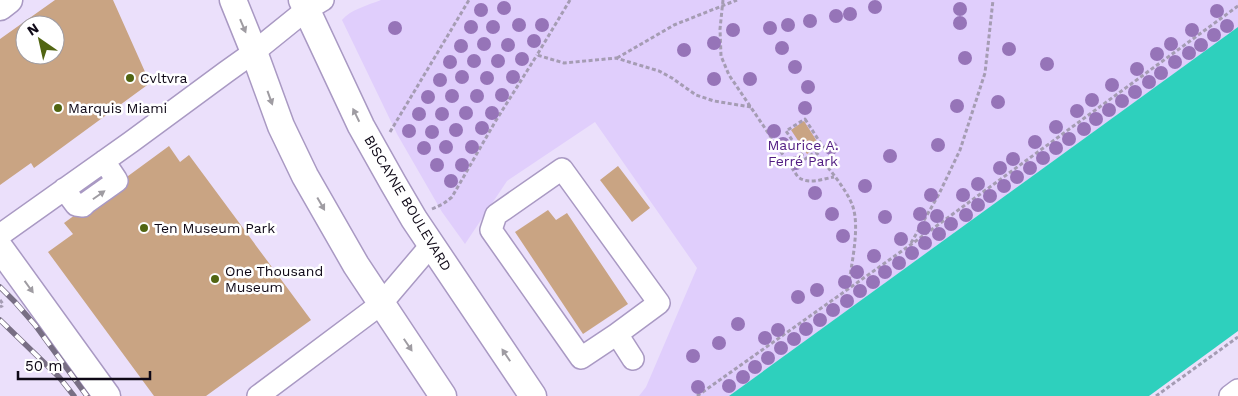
<svg xmlns="http://www.w3.org/2000/svg" width="1238" height="396" viewBox="0 0 1238 396" font-family="'Work Sans',sans-serif">
<style>
.green{fill:#e0cefc}
.water{fill:#2ed0bd}
.building{fill:#c9a483;fill-rule:evenodd}
.lines{fill:none;stroke-linecap:round;stroke-linejoin:round}
.minor-casing{stroke:#a999c3;stroke-width:24}
.major-casing{stroke:#a999c3;stroke-width:29}
.path{stroke:#a59cb3;stroke-width:3;stroke-dasharray:4 2.5;stroke-linecap:butt}
.minor{stroke:#fff;stroke-width:21}
.major{stroke:#fff;stroke-width:26}
.rail-casing{stroke:#786f84;stroke-width:5.5}
.rail{stroke:#fff;stroke-width:4;stroke-dasharray:11;stroke-linecap:butt}
.tree{fill:#9674b8}
.oneway{fill:#9f9ca2}
.poi-dot{fill:#516512;stroke:#fff;stroke-width:2}
.labels{text-anchor:middle;dominant-baseline:central;stroke-width:5;stroke-linejoin:round;paint-order:stroke}
.poi-label{font-size:14px;fill:#0e0816;stroke:#fff;text-anchor:start}
.park-label{font-size:14px;fill:#511c82;stroke:#fff}
.street-label{font-size:14px;fill:#0e0816;stroke:#fff}
</style>
<rect width="100%" height="100%" fill="#ebe0fb"/>
<path class="green" d="M381,0H1238V27L729,396H639L646,387L697,268L595,122L507,181L465,244L442,212L397,134L342,20C350,10 368,5 381,0Z"/>
<path class="water" d="M1238,27V331L1149,396H729Z"/>
<path class="building" d="M55,0H113L150,83L34,168L31,163L0,185V39ZM25,25H55V55H25Z
M804,121L820,146L807,154L791,130Z
M169,146L180,162L189,155L311,320L206,396H154L48,252L73,234L64,223Z
M618,166L650,208L632,222L600,180Z
M548,210L556,220L567,213L628,304L583,334L515,232Z"/>
<g class="lines">
<g class="minor-casing">
<path id="minor" d="M64,189L76,205L83,206L86,203L117,181L116,179L104,161
M0,235L131,142L226,72L254,52L306,10L323,0
M617,334L659,303L562,169L496,215L491,230L581,358L617,334L633,359
M258,396L381,304L432,244
M1230,396L1238,390"/>
</g>
<g class="major-casing">
<path id="major" d="M233,0L254,52L281,126L305,176L356,265L443,396
M302,0L361,126L393,183L414,219L533,396
M0,7L9,0
M0,248L107,396"/>
</g>
<path class="path" d="M570,0L537,55L564,63L616,58L659,71L672,78L696,95L714,101L751,107
M723,0L720,29L721,56L729,75L798,177C809,185 822,179 834,177
M617,58L674,25L737,0
M805,119L823,147L805,159L786,131Z
M390,132L469,0
M816,152C827,167 847,189 853,207C860,229 851,266 848,289
M432,209L443,204L452,197L495,122L537,55
M911,243L939,194L960,150L985,73L993,0
M0,300L3,304L2,306L0,307
M697,396L909,246L1238,6
M1156,396L1238,337"/>
<use href="#minor" class="minor"/>
<use href="#major" class="major"/>
<g class="rail-casing">
<path id="rail" d="M0,287L15,302L35,325L87,396
M0,320L59,377L74,396"/>
</g>
<use href="#rail" class="rail"/>
</g>
<g class="tree">
<circle cx="875" cy="7" r="7"/>
<circle cx="504" cy="8" r="7"/>
<circle cx="960" cy="9" r="7"/>
<circle cx="481" cy="10" r="7"/>
<circle cx="1217" cy="11" r="7"/>
<circle cx="850" cy="14" r="7"/>
<circle cx="836" cy="16" r="7"/>
<circle cx="810" cy="21" r="7"/>
<circle cx="960" cy="23" r="7"/>
<circle cx="519" cy="25" r="7"/>
<circle cx="542" cy="25" r="7"/>
<circle cx="788" cy="25" r="7"/>
<circle cx="1227" cy="26" r="7"/>
<circle cx="471" cy="27" r="7"/>
<circle cx="493" cy="27" r="7"/>
<circle cx="395" cy="28" r="7"/>
<circle cx="770" cy="28" r="7"/>
<circle cx="733" cy="30" r="7"/>
<circle cx="1192" cy="30" r="7"/>
<circle cx="1214" cy="35" r="7"/>
<circle cx="534" cy="41" r="7"/>
<circle cx="714" cy="43" r="7"/>
<circle cx="484" cy="44" r="7"/>
<circle cx="1171" cy="44" r="7"/>
<circle cx="508" cy="45" r="7"/>
<circle cx="1201" cy="45" r="7"/>
<circle cx="461" cy="46" r="7"/>
<circle cx="782" cy="48" r="7"/>
<circle cx="1009" cy="49" r="7"/>
<circle cx="684" cy="50" r="7"/>
<circle cx="1189" cy="53" r="7"/>
<circle cx="1157" cy="54" r="7"/>
<circle cx="965" cy="58" r="7"/>
<circle cx="522" cy="59" r="7"/>
<circle cx="474" cy="61" r="7"/>
<circle cx="498" cy="61" r="7"/>
<circle cx="450" cy="62" r="7"/>
<circle cx="1175" cy="62" r="7"/>
<circle cx="1047" cy="64" r="7"/>
<circle cx="795" cy="67" r="7"/>
<circle cx="1137" cy="69" r="7"/>
<circle cx="1161" cy="73" r="7"/>
<circle cx="462" cy="77" r="7"/>
<circle cx="513" cy="77" r="7"/>
<circle cx="487" cy="78" r="7"/>
<circle cx="714" cy="79" r="7"/>
<circle cx="750" cy="79" r="7"/>
<circle cx="440" cy="80" r="7"/>
<circle cx="1149" cy="82" r="7"/>
<circle cx="1112" cy="85" r="7"/>
<circle cx="808" cy="87" r="7"/>
<circle cx="1135" cy="92" r="7"/>
<circle cx="502" cy="95" r="7"/>
<circle cx="452" cy="96" r="7"/>
<circle cx="477" cy="96" r="7"/>
<circle cx="428" cy="97" r="7"/>
<circle cx="1092" cy="100" r="7"/>
<circle cx="1122" cy="101" r="7"/>
<circle cx="998" cy="102" r="7"/>
<circle cx="957" cy="106" r="7"/>
<circle cx="805" cy="108" r="7"/>
<circle cx="1109" cy="110" r="7"/>
<circle cx="1077" cy="111" r="7"/>
<circle cx="466" cy="113" r="7"/>
<circle cx="492" cy="113" r="7"/>
<circle cx="419" cy="114" r="7"/>
<circle cx="442" cy="114" r="7"/>
<circle cx="1096" cy="119" r="7"/>
<circle cx="1056" cy="127" r="7"/>
<circle cx="482" cy="128" r="7"/>
<circle cx="1084" cy="129" r="7"/>
<circle cx="456" cy="130" r="7"/>
<circle cx="409" cy="131" r="7"/>
<circle cx="774" cy="131" r="7"/>
<circle cx="432" cy="132" r="7"/>
<circle cx="1069" cy="139" r="7"/>
<circle cx="1035" cy="142" r="7"/>
<circle cx="783" cy="144" r="7"/>
<circle cx="938" cy="145" r="7"/>
<circle cx="446" cy="147" r="7"/>
<circle cx="472" cy="147" r="7"/>
<circle cx="424" cy="148" r="7"/>
<circle cx="831" cy="148" r="7"/>
<circle cx="1056" cy="148" r="7"/>
<circle cx="890" cy="156" r="7"/>
<circle cx="1043" cy="158" r="7"/>
<circle cx="1013" cy="159" r="7"/>
<circle cx="796" cy="163" r="7"/>
<circle cx="437" cy="165" r="7"/>
<circle cx="462" cy="165" r="7"/>
<circle cx="1000" cy="168" r="7"/>
<circle cx="1030" cy="168" r="7"/>
<circle cx="1017" cy="177" r="7"/>
<circle cx="451" cy="181" r="7"/>
<circle cx="978" cy="184" r="7"/>
<circle cx="865" cy="186" r="7"/>
<circle cx="1004" cy="186" r="7"/>
<circle cx="815" cy="193" r="7"/>
<circle cx="931" cy="195" r="7"/>
<circle cx="963" cy="195" r="7"/>
<circle cx="990" cy="196" r="7"/>
<circle cx="978" cy="205" r="7"/>
<circle cx="832" cy="214" r="7"/>
<circle cx="920" cy="214" r="7"/>
<circle cx="966" cy="215" r="7"/>
<circle cx="937" cy="216" r="7"/>
<circle cx="885" cy="217" r="7"/>
<circle cx="951" cy="224" r="7"/>
<circle cx="924" cy="228" r="7"/>
<circle cx="939" cy="234" r="7"/>
<circle cx="843" cy="236" r="7"/>
<circle cx="901" cy="239" r="7"/>
<circle cx="925" cy="243" r="7"/>
<circle cx="912" cy="253" r="7"/>
<circle cx="874" cy="256" r="7"/>
<circle cx="899" cy="263" r="7"/>
<circle cx="857" cy="272" r="7"/>
<circle cx="885" cy="272" r="7"/>
<circle cx="845" cy="282" r="7"/>
<circle cx="873" cy="282" r="7"/>
<circle cx="817" cy="290" r="7"/>
<circle cx="860" cy="291" r="7"/>
<circle cx="798" cy="297" r="7"/>
<circle cx="847" cy="301" r="7"/>
<circle cx="833" cy="310" r="7"/>
<circle cx="820" cy="320" r="7"/>
<circle cx="738" cy="324" r="7"/>
<circle cx="806" cy="329" r="7"/>
<circle cx="778" cy="330" r="7"/>
<circle cx="765" cy="338" r="7"/>
<circle cx="794" cy="339" r="7"/>
<circle cx="719" cy="343" r="7"/>
<circle cx="781" cy="348" r="7"/>
<circle cx="693" cy="356" r="7"/>
<circle cx="768" cy="358" r="7"/>
<circle cx="755" cy="367" r="7"/>
<circle cx="743" cy="377" r="7"/>
<circle cx="729" cy="386" r="7"/>
<circle cx="698" cy="387" r="7"/>
</g>
<defs><path id="oneway-solid" d="M-6-.8H1V-3.2L6.5 0L1 3.2V.8H-6Z" transform="scale(1.25)"/></defs>
<g class="oneway">
<use href="#oneway-solid" transform="translate(243 26) rotate(67)"/>
<use href="#oneway-solid" transform="translate(270 98) rotate(70)"/>
<use href="#oneway-solid" transform="translate(356 115) rotate(-116)"/>
<use href="#oneway-solid" transform="translate(99 195) rotate(-35)"/>
<use href="#oneway-solid" transform="translate(321 204) rotate(60)"/>
<use href="#oneway-solid" transform="translate(29 287) rotate(54)"/>
<use href="#oneway-solid" transform="translate(408 345) rotate(56)"/>
<use href="#oneway-solid" transform="translate(506 355) rotate(-124)"/>
</g>
<g class="poi-dot">
<circle cx="130" cy="78" r="5"/>
<circle cx="58" cy="108" r="5"/>
<circle cx="144" cy="228" r="5"/>
<circle cx="215" cy="279" r="5"/>
</g>
<g class="labels">
<g class="poi-label">
<text x="140" y="78">Cvltvra</text>
<text x="68" y="108">Marquis Miami</text>
<text x="154" y="228">Ten Museum Park</text>
<text x="225" y="271">One Thousand<tspan x="225" dy="16">Museum</tspan></text>
</g>
<g class="park-label">
<text x="803" y="145">Maurice A.<tspan x="803" dy="16">Ferré Park</tspan></text>
</g>
<g class="street-label">
<text transform="translate(408 203) rotate(59)">BISCAYNE BOULEVARD</text>
</g>
</g>
<g transform="translate(40 40) rotate(326)"><circle r="24" fill="#ffffff" stroke="#9f9ca2"/>
<path d="M0-4L9 19L0 12L-9 19Z" fill="#516512"/>
<text y="-8" font-size="14" font-weight="bold" text-anchor="middle" fill="#0e0816">N</text>
</g>
<path d="M18 371v8h132v-8" fill="none" stroke="#0e0816" stroke-width="2.5"/>
<text x="25" y="371" font-size="15" fill="#0e0816" stroke="#ffffff" stroke-width="4" paint-order="stroke">50 m</text>
</svg>
